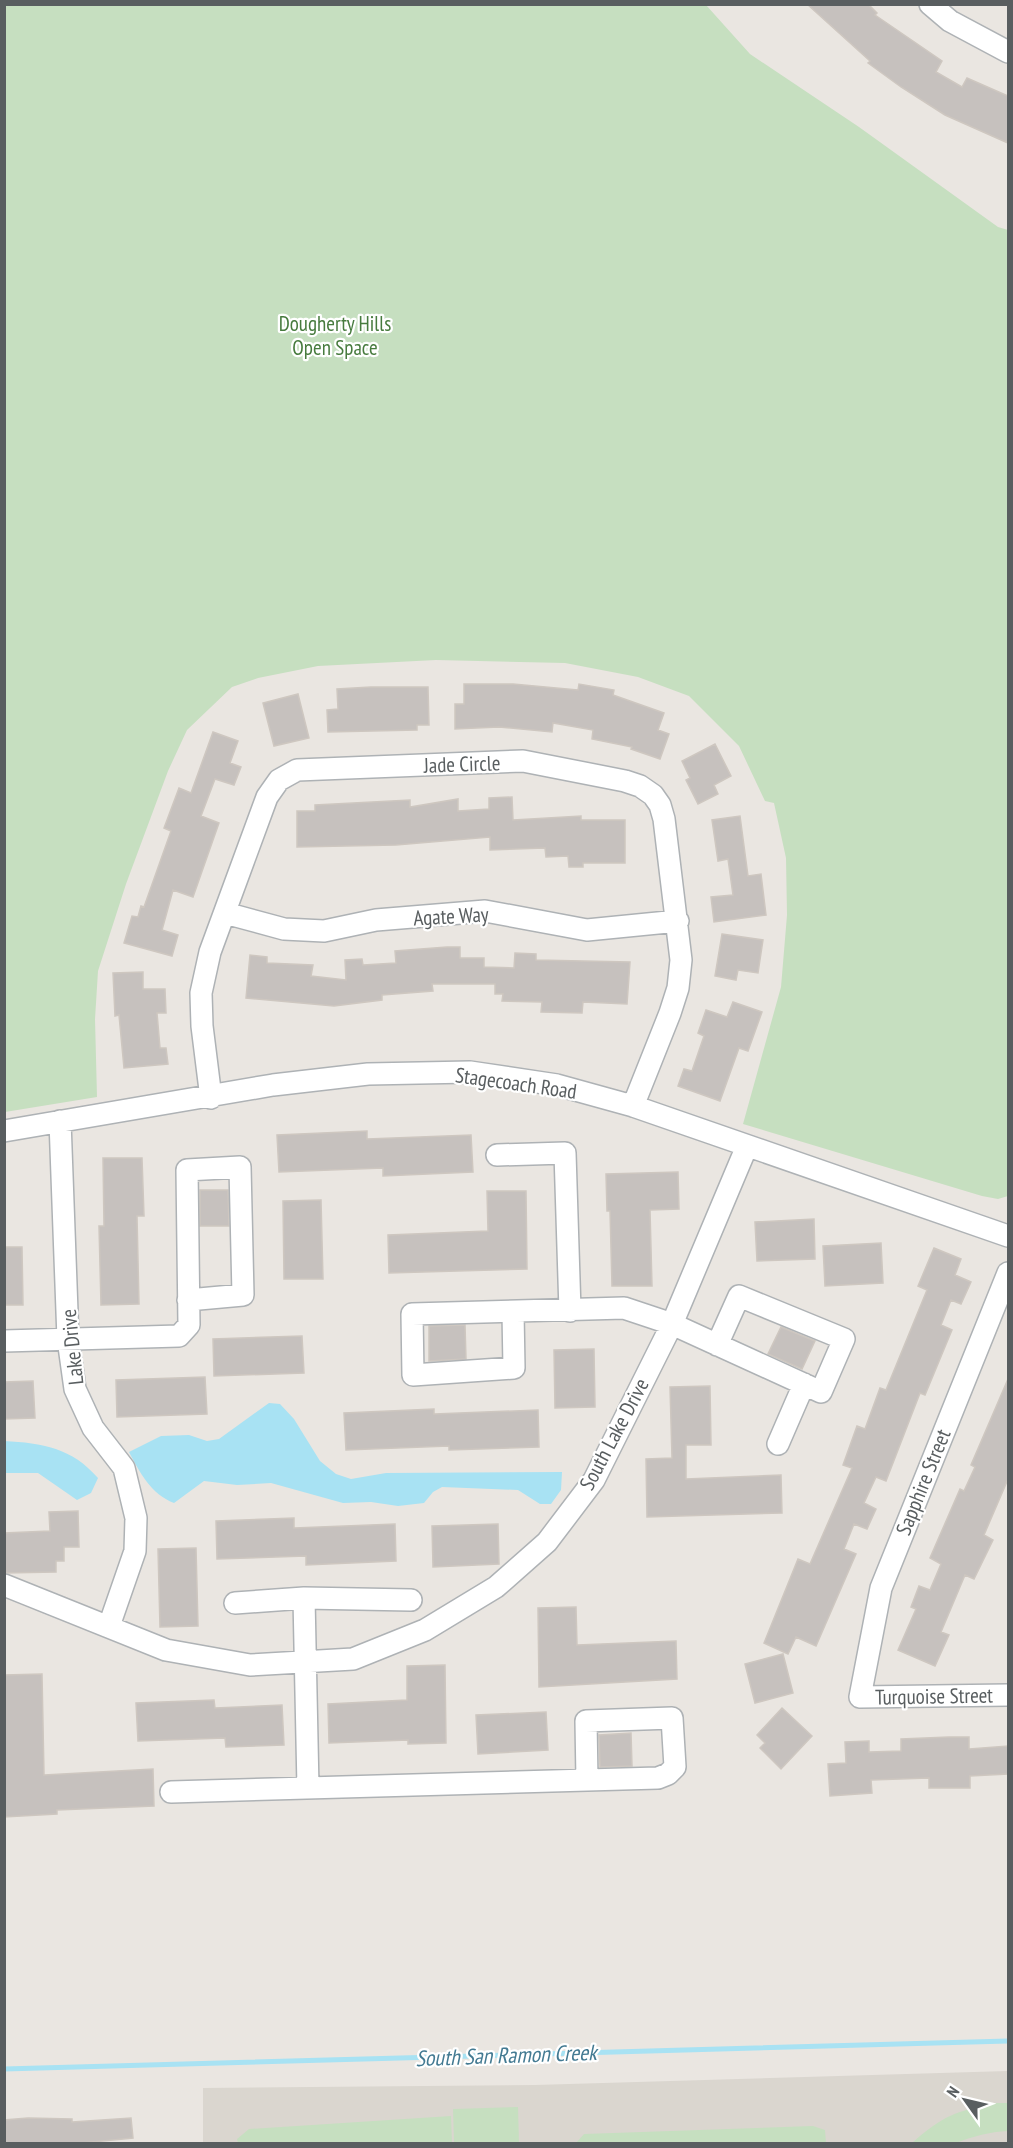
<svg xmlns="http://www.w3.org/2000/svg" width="1013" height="2148" viewBox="0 0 1013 2148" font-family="'PT Sans Narrow',sans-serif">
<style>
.education{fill:#dad6cf}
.green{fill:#c6dfc0}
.water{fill:#a8e2f3}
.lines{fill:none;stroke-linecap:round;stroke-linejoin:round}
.stream{stroke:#a8e2f3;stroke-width:5}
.building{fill:#c6c1be;stroke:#cec7c0;stroke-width:1.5}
.minor-casing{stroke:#aeb2b5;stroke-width:24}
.minor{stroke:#fff;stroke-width:21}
.labels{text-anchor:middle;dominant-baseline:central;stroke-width:4.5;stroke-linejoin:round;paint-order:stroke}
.park-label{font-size:21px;fill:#477b3e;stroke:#fff}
.street-label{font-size:21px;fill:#595e60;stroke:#fff}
.water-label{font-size:22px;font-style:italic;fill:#437a92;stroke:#fff}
</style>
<rect width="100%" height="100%" fill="#eae6e1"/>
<path class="education" d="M1008,2071V2143H203V2088L535,2085Z"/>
<path class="green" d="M5,4L706,5L750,54L859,127L998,227L1008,230V1196L998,1199L982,1196L743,1124L781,987L787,915L786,858L774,803L765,801L739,746L689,696L638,677L565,663L436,660L318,666L258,678L232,687L187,730L168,771L126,884L98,971L95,1019L97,1097L5,1112Z
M995,2103H1008V2131C989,2132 974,2136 956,2143C945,2147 925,2144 912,2143C944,2115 954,2112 995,2103Z
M518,2107L519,2143H454L453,2109Z
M451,2116L452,2143H238L237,2139L249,2129Z
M813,2126L825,2130L826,2143H576L584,2134Z"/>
<path class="water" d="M269,1403L280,1404L294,1419L320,1461L336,1474L351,1479L386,1473L562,1472L561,1490L551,1504H540L518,1490L442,1487L433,1492L424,1503L398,1506L371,1502L343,1503L271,1483L237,1485L204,1481L174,1503C151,1494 140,1473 129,1452L161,1436L189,1435L207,1441L219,1439Z
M4,1441C43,1443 72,1448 98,1478L91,1493L77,1500L38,1473H5Z"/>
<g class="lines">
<path class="stream" d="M4,2069L1008,2041"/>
</g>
<path class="building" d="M807,4H868L877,13L875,15L942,61L936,72L962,87L967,78L1008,96V143L945,115L901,87L868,63L870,61Z
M464,684H513L578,690L579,684L614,690L613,695L664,713L658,730L669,734L660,759L631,749L632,747L592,739L593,730L553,723L552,732L499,727L455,729V704H464Z
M371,687H428L429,725H417V730L328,732L327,710L338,709L337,689Z
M298,694L309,738L274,746L263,703Z
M213,732L238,741L230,763L241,767L234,785L215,779L201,816L219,823L193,897L173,890L162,930L178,935L172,956L124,943L132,916L138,917L141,906L144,907L171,831L164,828L179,788L191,793Z
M715,744L731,776L714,785L718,794L698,804L686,780L690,778L682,761Z
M512,797L513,820L581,816V820H625V863H583V867H569L568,856L546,857L545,848L490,850V837L396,845L297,847V811H315V805L410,800V807L458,799V811L489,809V798Z
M740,816L748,876L761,874L766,915L714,922L711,897L733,895L728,859L718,861L712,820Z
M722,934L763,940L758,973L738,970L736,980L715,976Z
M447,947H460V958H484V967L514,968L515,953L536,954V960L630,962L627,1004L583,1002L582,1013L541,1012L542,1002L502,1001L503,994H495V984H432L433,991L382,995V1000L334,1006L246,998L250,955L267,957V963L313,965L311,976L346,980L345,960L362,959L363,965L396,963L395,951Z
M143,972V989H165L166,1013H157L160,1048H166L168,1064L124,1068L119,1015L115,1016L113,973Z
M733,1002L762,1012L748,1051L739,1048L720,1101L678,1086L684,1069L692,1071L704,1036L698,1033L706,1010L727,1017Z
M367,1131V1139L471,1135L473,1172L383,1176V1168L279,1172L277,1135Z
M103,1158H142L144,1216H137L139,1304L101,1305L99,1226H104Z
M678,1172L679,1209L650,1210L652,1286H612L610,1211H607L606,1174Z
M200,1190H228L229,1226H200Z
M487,1191H526L527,1269L389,1273L388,1235L488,1231Z
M321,1200L323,1279H284L283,1201Z
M814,1219L815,1259L757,1261L755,1222Z
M881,1243L883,1283L825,1286L823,1246Z
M4,1247H22L23,1305H4Z
M934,1248L961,1259L955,1275L971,1282L961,1304L951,1300L941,1325L952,1330L925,1395L920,1393L886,1481L876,1477L864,1503L876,1509L867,1529L854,1524L844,1549L856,1554L816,1646L796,1637L788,1654L764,1643L798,1559L810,1564L852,1468L843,1465L857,1426L865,1429L880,1388L886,1390L927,1290L918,1286Z
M465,1325L466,1359L429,1361V1326Z
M781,1327L815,1341L802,1369L768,1354Z
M302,1336L304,1373L214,1376L213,1339Z
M594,1349L595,1407L555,1408L554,1350Z
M205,1377L207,1414L117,1417L116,1380Z
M1008,1379V1479L984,1535L993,1540L974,1579L965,1575L941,1632L949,1635L935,1666L898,1650L916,1609L911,1607L919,1586L930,1590L941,1564L930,1558L960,1489L964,1491L975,1467L971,1465Z
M33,1381L35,1418L4,1419V1382Z
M710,1386L711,1445H686V1479L781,1475L782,1513L647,1517L646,1459L672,1458L670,1387Z
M434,1409V1414L538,1410L539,1447L449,1450V1446L346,1450L344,1413Z
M78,1511L79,1547H64V1561H56V1572L5,1573L4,1533L50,1531L49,1512Z
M294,1518V1528L395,1524L396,1561L306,1565V1556L217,1559L216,1521Z
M498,1524L499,1564L433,1567L432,1526Z
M196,1548L198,1626L160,1627L158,1549Z
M576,1607L577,1645L676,1641L677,1679L539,1687L538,1608Z
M783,1654L793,1693L755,1703L745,1664Z
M445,1665L446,1743L408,1744V1740L329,1743L328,1704L407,1700V1666Z
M42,1674L44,1775L153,1769L154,1806L57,1810V1814L4,1817V1675Z
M214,1700L215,1708L282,1705L284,1745L226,1747L225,1738L138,1741L136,1703Z
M782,1708L812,1736L781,1769L760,1748L765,1743L757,1735Z
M546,1712L548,1750L478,1754L476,1715Z
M631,1733L632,1766L600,1767L599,1735Z
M949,1737H969V1749L1008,1746V1774L970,1776V1788H929V1778L871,1780L872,1793L830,1796L828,1764L846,1763L845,1742L869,1741V1752L901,1751V1739Z
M28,2118L72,2119V2122L131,2118L133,2138L72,2144H4V2120Z"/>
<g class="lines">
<g class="minor-casing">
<path id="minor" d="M930,4L950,21L1008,52
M225,913L284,929L324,931L376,920L485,911L587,930L678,921
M211,1098L202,1026L201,993L210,952L267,797L279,780L297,770L523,761L625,781L640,786L653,795L660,805L664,819L681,960L678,988L670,1013L633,1106
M60,1121L68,1339L75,1389L93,1428L124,1468L136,1518L135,1551L109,1626
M4,1131L273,1085L368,1074L470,1072L557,1085L633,1106L1008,1236
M497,1155L565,1153L570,1311
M1008,1273L881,1588L860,1697L1008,1695
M513,1312L514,1368L413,1375L412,1314L624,1308L672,1324L821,1392L844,1339L739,1296L717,1345
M4,1341L179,1336L189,1325L187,1170L240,1167L243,1295L188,1300
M778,1444L804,1384
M4,1585L166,1650L250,1665L353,1659L425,1630L496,1587L547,1542L594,1480L672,1324L747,1146
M304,1598L308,1788
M235,1603L304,1598L411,1600
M171,1792C334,1788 496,1783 658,1778L668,1774L675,1767L672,1718L586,1721L587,1780"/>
</g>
<use href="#minor" class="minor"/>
</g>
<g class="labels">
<g class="park-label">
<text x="335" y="323">Dougherty Hills<tspan x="335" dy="24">Open Space</tspan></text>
</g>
<g class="street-label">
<text transform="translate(462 764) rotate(-2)">Jade Circle</text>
<text transform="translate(451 916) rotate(-3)">Agate Way</text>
<text transform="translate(516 1083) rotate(8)">Stagecoach Road</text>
<text transform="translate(72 1347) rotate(-96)">Lake Drive</text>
<text transform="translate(614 1434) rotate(-62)">South Lake Drive</text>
<text transform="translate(923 1482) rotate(-68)">Sapphire Street</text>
<text transform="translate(934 1696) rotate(-1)">Turquoise Street</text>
</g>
<g class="water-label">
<text transform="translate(506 2055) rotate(-2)">South San Ramon Creek</text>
</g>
</g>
<rect width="1013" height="2148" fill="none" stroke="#595e60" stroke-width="12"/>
<g transform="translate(965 2100) rotate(304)" stroke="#ffffff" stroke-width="4.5" paint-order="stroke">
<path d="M0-4.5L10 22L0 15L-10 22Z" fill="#595e60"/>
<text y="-9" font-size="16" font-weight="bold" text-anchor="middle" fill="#595e60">N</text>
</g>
</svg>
